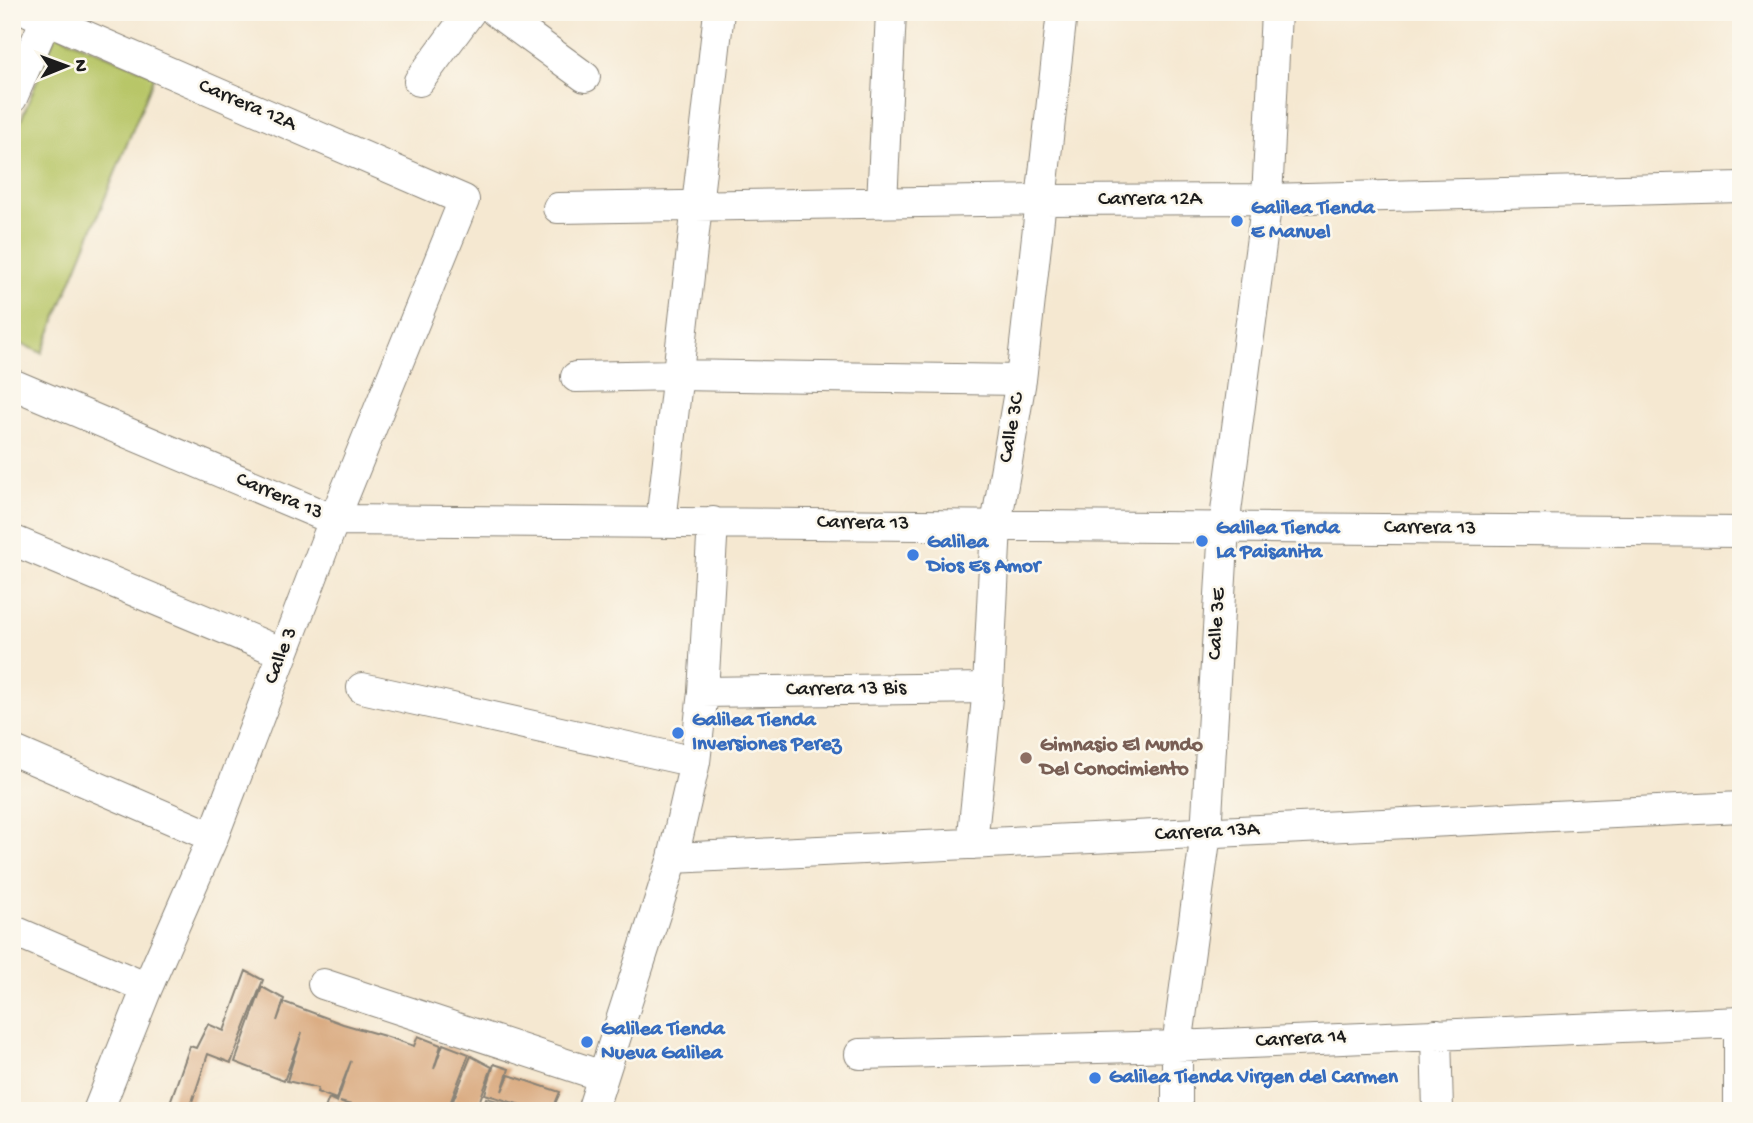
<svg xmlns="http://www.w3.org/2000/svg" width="1753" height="1123" viewBox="0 0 1753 1123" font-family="'Gochi Hand',sans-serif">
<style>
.green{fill:#b8c668;stroke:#6a7142;stroke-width:2}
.building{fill:#daac82}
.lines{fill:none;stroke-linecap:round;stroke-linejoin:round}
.minor-casing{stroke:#888276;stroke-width:32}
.minor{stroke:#fff;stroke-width:30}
.shop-dot{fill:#3f7fe0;stroke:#fbf7ec;stroke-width:2.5}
.education-dot{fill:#8d6e63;stroke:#fbf7ec;stroke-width:2.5}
.labels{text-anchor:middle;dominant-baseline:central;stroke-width:5;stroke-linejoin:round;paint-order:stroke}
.street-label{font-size:21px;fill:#1c1c1c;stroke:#fbf7ec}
.shop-label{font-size:21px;font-weight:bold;fill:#366cbe;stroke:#fbf7ec;text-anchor:start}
.education-label{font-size:21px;font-weight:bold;fill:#785e54;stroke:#fbf7ec;text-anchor:start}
</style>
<rect width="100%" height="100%" fill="#fbf7ec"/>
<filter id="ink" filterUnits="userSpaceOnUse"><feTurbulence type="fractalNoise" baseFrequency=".0143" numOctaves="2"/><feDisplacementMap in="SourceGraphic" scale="14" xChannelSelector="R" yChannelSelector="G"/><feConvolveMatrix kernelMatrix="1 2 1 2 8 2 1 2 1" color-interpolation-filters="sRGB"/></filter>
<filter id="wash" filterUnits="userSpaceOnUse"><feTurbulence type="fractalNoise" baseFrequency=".00686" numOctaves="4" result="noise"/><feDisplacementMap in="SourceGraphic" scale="28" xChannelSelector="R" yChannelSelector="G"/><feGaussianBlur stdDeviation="1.57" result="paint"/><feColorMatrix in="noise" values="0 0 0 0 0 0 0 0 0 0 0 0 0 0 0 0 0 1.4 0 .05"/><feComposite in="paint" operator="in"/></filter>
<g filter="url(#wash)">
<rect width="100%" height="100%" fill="#f5e8d1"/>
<path class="green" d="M56,34L155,75L42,353L12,340V142Z"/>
<g id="blocks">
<path class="building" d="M246,971L263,980L231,1063L208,1054L189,1111H167L190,1046L196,1048L208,1024L224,1031Z
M262,987L284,999L277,1021L284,1002L343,1024L388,1037L414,1046L418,1036L441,1045L434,1069L443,1044L469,1054L447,1111H362L363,1108L340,1102L361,1111H324L329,1098L337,1102L351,1061L336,1099L317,1092L318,1088L287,1081L302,1032L284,1081L235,1062Z
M471,1056L492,1067L476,1111H449Z
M494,1064L509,1069L502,1091L509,1075L560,1092L552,1111H540L485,1094Z
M486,1098L533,1110V1111H481Z"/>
</g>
</g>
<g filter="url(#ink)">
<use href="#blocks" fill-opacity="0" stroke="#888276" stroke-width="2"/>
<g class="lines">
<g class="minor-casing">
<path id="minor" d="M30,12L464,200L334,520L213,837L147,988L98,1111
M496,12L585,77
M419,81L470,12
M12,98L46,19
M882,203L891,12
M558,208L1041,200L1267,199L1741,187
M576,377L677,375L1021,380
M12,384L334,520L1741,532
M661,522L719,12
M12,540L283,653
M362,688L695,762
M703,692L988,688
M12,750L213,837
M972,844L988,688L996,525L1021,380L1062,12
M673,858L1741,807
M12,930L147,988
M323,984L602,1076
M1436,1034L1438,1111
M860,1054L1177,1046L1741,1022
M592,1111L673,858L695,762L703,692L713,522
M1177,1111V1046L1206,833L1224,527L1267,199L1276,12
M1739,1111V1022"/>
</g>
<use href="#minor" class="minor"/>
</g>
</g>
<g class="shop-dot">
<circle cx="1237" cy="221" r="7"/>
<circle cx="1202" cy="541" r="7"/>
<circle cx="913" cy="555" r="7"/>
<circle cx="678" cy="733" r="7"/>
<circle cx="587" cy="1042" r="7"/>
<circle cx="1095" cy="1078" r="7"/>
</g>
<circle class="education-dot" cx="1026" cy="758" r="7"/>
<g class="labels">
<g class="street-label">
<text transform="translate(247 106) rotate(23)">Carrera 12A</text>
<text x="1150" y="200">Carrera 12A</text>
<text transform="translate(1013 428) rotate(-80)">Calle 3C</text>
<text transform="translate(279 497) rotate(23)">Carrera 13</text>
<text transform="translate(863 524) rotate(1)">Carrera 13</text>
<text transform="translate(1430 529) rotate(1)">Carrera 13</text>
<text transform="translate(1218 624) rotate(-87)">Calle 3E</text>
<text transform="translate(282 656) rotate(-69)">Calle 3</text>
<text transform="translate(846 690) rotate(-1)">Carrera 13 Bis</text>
<text transform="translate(1207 833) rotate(-3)">Carrera 13A</text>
<text transform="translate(1301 1040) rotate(-3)">Carrera 14</text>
</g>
<g class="shop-label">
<text x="1251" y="209">Galilea Tienda<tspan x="1251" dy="24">E Manuel</tspan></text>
<text x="1216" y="529">Galilea Tienda<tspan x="1216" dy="24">La Paisanita</tspan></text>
<text x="927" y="543">Galilea<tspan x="927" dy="24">Dios Es Amor</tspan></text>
<text x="692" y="721">Galilea Tienda<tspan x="692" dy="24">Inversiones Perez</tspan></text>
<text x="601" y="1030">Galilea Tienda<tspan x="601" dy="24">Nueva Galilea</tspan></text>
<text x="1109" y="1078">Galilea Tienda Virgen del Carmen</text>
</g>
<g class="education-label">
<text x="1040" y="746">Gimnasio El Mundo<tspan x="1040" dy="24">Del Conocimiento</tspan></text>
</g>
</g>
<rect width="1753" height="1123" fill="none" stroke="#fbf7ec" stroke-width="42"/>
<g transform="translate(66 66) rotate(89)" stroke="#fbf7ec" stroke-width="5" paint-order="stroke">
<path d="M0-5L12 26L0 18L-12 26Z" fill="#1c1c1c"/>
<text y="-10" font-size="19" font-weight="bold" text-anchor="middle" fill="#1c1c1c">N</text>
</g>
</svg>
